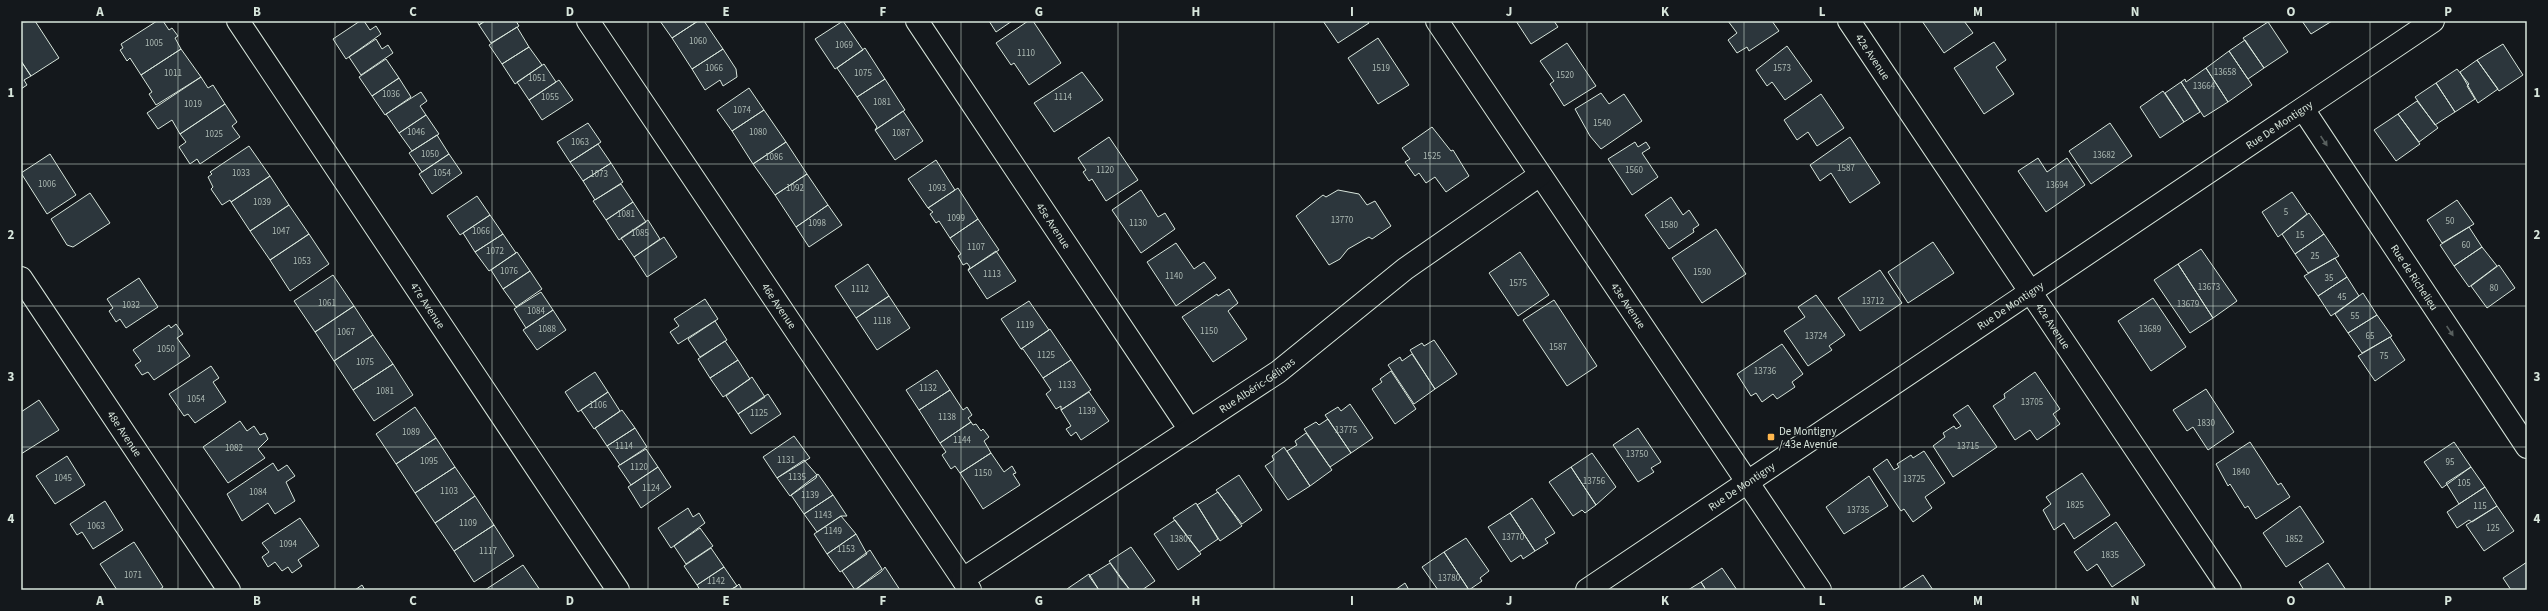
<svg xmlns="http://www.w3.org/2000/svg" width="2548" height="611" viewBox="0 0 2548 611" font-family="'Source Sans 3',sans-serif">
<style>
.building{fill:#2c363c;stroke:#d8e6dc}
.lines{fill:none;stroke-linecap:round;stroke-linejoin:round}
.minor-casing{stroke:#d8e6dc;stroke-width:24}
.minor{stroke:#14181c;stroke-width:22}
.oneway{fill:#59605f}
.grid{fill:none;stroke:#d8e6dc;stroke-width:1;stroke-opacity:0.55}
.poi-dot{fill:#ffb74d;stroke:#14181c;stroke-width:1.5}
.labels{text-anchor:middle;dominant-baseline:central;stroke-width:3;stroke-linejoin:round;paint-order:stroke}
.number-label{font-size:9px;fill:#adbab4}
.street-label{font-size:11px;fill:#d8e6dc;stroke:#14181c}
.poi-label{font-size:11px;fill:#d8e6dc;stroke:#14181c;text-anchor:start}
.neatline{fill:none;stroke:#d8e6dc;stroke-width:1.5}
.grid-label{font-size:13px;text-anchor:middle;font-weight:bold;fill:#d8e6dc}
</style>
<rect width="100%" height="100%" fill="#14181c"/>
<path class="building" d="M35,21L59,58L31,76L21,61V22Z
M157,21H163L169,30L172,28L178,36L175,38L181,49L141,75L130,58L127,61L120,50L123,48L121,44Z
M360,21H364L370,30L376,26L381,34L346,59L333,39Z
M477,21H485L479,25Z
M485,21H516L519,26L491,43L479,25Z
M660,21H698L672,38Z
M698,21H704L723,49L692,69L672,38Z
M843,21L863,50L835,69L815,39Z
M989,21H1012L996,32Z
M1028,21H1033L1061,63L1029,85L1014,63L1011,65L996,43Z
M1323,21H1367L1369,23L1338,43Z
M1516,21H1554L1558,27L1531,44Z
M1728,21H1772L1779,31L1749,51L1747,47L1737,53L1728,40L1737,33Z
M1922,21H1964L1973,33L1944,53Z
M2302,21H2332L2311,34Z
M2268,22L2288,52L2264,68L2243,38Z
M517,27L529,47L502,64L489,45Z
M1378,38L1409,85L1378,104L1348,58Z
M376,39L382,49L388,45L393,53L361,75L349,57Z
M2245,40L2264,68L2248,79L2229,51Z
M1994,42L2006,60L1996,67L2014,94L1984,114L1954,68Z
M1567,43L1596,86L1564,106L1550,84L1554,81L1540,61Z
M2503,44L2523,75L2499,91L2477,60Z
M1787,46L1812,81L1785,100L1772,82L1767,86L1756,70Z
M529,47L542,65L515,84L502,64Z
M865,48L885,79L857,97L837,68Z
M181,49L201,77L156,105L149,94L152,92L141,75Z
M723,49L736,69L737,77L723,86L720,80L705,90L692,69Z
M2229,51L2252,85L2228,102L2206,68Z
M386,59L399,78L372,96L359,77Z
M2477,60L2498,89L2478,103L2460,72Z
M21,61L31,76L24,80L27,85L21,89Z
M544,64L556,82L529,100L517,82Z
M2206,68L2228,102L2204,117L2181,82L2185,79L2186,82Z
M2457,69L2469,84L2467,86L2475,99L2455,112L2436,83Z
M1082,72L1103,100L1054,132L1034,103Z
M201,77L208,88L213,85L225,104L180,134L172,120L158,129L147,113Z
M399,78L411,97L385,115L372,96Z
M885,79L905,110L875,130L877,127L857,97Z
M559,80L573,100L542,120L529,100Z
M2181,82L2200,112L2184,122L2165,93Z
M2436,83L2455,112L2435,125L2415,97Z
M749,88L764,110L732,131L717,110Z
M2163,91L2184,122L2160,138L2140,107Z
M421,92L427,101L420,106L426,115L399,133L386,114Z
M1601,93L1609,104L1624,94L1642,121L1601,149L1590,136L1575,109Z
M1821,94L1844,128L1817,146L1808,132L1797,140L1784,120Z
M2417,101L2438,128L2419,142L2398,114Z
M225,104L237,122L232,126L240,137L200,164L197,159L190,164L179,147L186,142L180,134Z
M764,110L786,142L753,164L732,131Z
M903,111L923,141L895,160L875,130Z
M2398,114L2420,144L2396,161L2374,130Z
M426,115L439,134L412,151L399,133Z
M588,123L601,142L570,162L557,142Z
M2110,123L2132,156L2091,184L2069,151Z
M1432,127L1451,151L1453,150L1469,176L1446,192L1435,177L1426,183L1419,173L1415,176L1405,162L1410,159L1402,148Z
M437,135L449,154L422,172L409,153Z
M1109,137L1138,180L1106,201L1092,179L1089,181L1083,172L1086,170L1078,158Z
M1850,137L1880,183L1850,203L1831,173L1820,181L1810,165Z
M786,142L807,174L775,195L753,164Z
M1635,142L1638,147L1646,142L1650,148L1642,153L1658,177L1632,195L1608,159Z
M598,144L611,163L583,181L570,162Z
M249,146L270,176L231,202L230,200L222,205L211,189L213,187L208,177L212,174L210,172Z
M50,154L76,195L47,214L21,173Z
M449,154L462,173L432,194L419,174Z
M2038,158L2047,172L2067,158L2085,185L2046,212L2018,171Z
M936,160L955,190L928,208L908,179Z
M611,163L623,182L595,200L583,181Z
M807,174L828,205L796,227L775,195Z
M270,176L289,205L250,231L231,202Z
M621,184L633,202L606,220L593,201Z
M958,188L978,219L950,238L939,221L936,223L930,214L933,212L928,208Z
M1141,190L1158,217L1165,213L1175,229L1141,253L1112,210Z
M1338,190L1359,194L1367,205L1375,201L1391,226L1372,239L1369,237L1348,249L1340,259L1329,265L1296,216L1323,195L1326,197Z
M2292,192L2307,214L2278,237L2262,212Z
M90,193L110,223L73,247L67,245L51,219Z
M477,196L490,215L460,235L447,216Z
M1671,197L1683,215L1689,210L1699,225L1693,229L1694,232L1669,249L1645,215Z
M2457,200L2474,224L2442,243L2427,220Z
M633,202L646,222L619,240L606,220Z
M289,205L309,234L270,260L250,231Z
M828,205L842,225L809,247L796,227Z
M2309,213L2324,234L2295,254L2282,234Z
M490,215L503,234L475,252L463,233Z
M978,219L999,250L968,270L970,267L967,263L963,265L958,256L961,254L950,238Z
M648,220L660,239L634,257L621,238Z
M2469,227L2482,247L2454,266L2440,245Z
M1716,229L1746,274L1702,303L1672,258Z
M309,234L329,264L290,291L270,260Z
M503,234L516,253L489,271L475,252Z
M2324,234L2339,256L2308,273L2295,254Z
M664,237L677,257L647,277L634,257Z
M1933,242L1954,273L1908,303L1888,272Z
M1176,243L1194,269L1204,262L1216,278L1176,306L1147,262Z
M2482,247L2497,266L2469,287L2454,266Z
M2201,249L2237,301L2213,318L2178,264Z
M996,251L1016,281L987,299L968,270Z
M517,252L530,271L503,289L491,270Z
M1520,252L1549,295L1518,316L1489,273Z
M2335,258L2347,277L2318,296L2304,276Z
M868,264L889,296L856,318L835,286Z
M2178,264L2213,318L2190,333L2154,280Z
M2499,265L2515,288L2487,308L2471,286Z
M1880,270L1902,303L1860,331L1838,298Z
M530,271L542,289L516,307L503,289Z
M333,275L354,306L315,332L294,301Z
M2347,277L2359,296L2331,316L2318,296Z
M139,278L158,307L126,328L120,319L116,322L109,311L113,308L107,299Z
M1229,289L1238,303L1228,311L1247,339L1213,362L1182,317L1217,294L1218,296Z
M541,292L553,310L526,328L514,309Z
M2363,293L2377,315L2348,333L2335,314Z
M1816,295L1845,335L1829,346L1832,350L1808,366L1784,331L1805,317L1798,307Z
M889,296L910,328L877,350L856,318Z
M2153,298L2186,347L2151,371L2118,321Z
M705,299L718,319L678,344L670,332L679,326L674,319Z
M1554,300L1597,366L1567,386L1523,320Z
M1029,301L1049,330L1021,349L1001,319Z
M354,306L373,335L334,361L315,332Z
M553,310L566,330L537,350L523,330Z
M2377,315L2392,336L2362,353L2348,333Z
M715,321L727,340L700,357L688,339Z
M176,324L183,334L177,338L190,356L154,380L148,372L142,375L135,365L141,361L133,350L169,325L171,328Z
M1050,329L1071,360L1043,378L1023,349H1021Z
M373,335L393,364L353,390L334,361Z
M2390,337L2405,360L2375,381L2358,356Z
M1434,340L1457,374L1435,389L1410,350L1422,343L1424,346Z
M725,341L738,360L710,378L698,359Z
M1782,344L1803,374L1792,382L1795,387L1777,399L1773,394L1762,402L1756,393L1751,396L1737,374Z
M1412,354L1435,389L1414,404L1388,365L1400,357L1402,361Z
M738,360L750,379L723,397L710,378Z
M1071,360L1091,390L1061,410V406L1056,409L1046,394L1051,390L1043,378Z
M393,364L413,395L374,421L353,390Z
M211,366L219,378L213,382L226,402L195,423L188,414L184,416L169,394Z
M937,370L950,390L919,410L906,390Z
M1391,371L1416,409L1395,424L1372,389L1382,382L1380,379Z
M595,372L608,392L578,412L565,392Z
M2035,372L2060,409L2053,414L2060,424L2037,440L2030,430L2015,440L1993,406L2005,398L2004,394Z
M752,377L765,397L738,414L726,396Z
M2206,389L2234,432L2208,450L2193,427L2187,431L2173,410Z
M950,390L963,410L967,407L972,415L968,418L971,422L940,443L919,410Z
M608,392L620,411L594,429L581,410Z
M1089,392L1109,421L1081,440L1076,432L1071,436L1066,429L1071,426L1061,410Z
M768,394L781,414L751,434L738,414Z
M39,400L59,430L21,454V412Z
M1350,404L1373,438L1351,453L1325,415L1338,407L1341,411Z
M1968,405L1997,447L1953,477L1933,446L1945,437L1943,433L1954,426L1956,429L1961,426L1953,415Z
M415,407L436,438L396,464L376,434Z
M622,410L635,428L607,446L595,428Z
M1328,419L1351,453L1330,467L1304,429L1316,422L1319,425Z
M240,421L247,431L254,426L260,435L265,433L268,439L258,449L265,458L228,483L203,447Z
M971,422L973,425L976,424L981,431L983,429L989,437L984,441L991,453L960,473L955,466L951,469L942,455L946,452L940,443Z
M635,428L647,447L620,465L607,446Z
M1638,428L1661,462L1651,468L1654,472L1638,482L1613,445Z
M1306,433L1332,470L1310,486L1287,451L1297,445L1295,441Z
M794,436L810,458L777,478L763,457Z
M436,438L455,467L415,493L396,464Z
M2250,442L2278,485L2281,483L2290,497L2256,519L2248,506L2245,508L2230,484L2228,486L2216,464Z
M2454,442L2471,467L2442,488L2424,462Z
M1284,447L1310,486L1288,500L1265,466L1274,460L1272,456Z
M646,449L658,467L631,485L618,466Z
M1924,451L1945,483L1925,497L1932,508L1913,522L1904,509L1901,511L1873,469L1887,459L1894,470L1899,467L1897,464L1911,455L1913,458Z
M991,453L1004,472L1012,466L1016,473L1013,474L1020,485L983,509L960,473Z
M1592,453L1616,487L1596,505L1571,467Z
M67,456L85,485L55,504L36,476Z
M804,460L817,475L816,478L790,496L777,478Z
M273,463L278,471L287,465L295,476L286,482L295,501L275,514L268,503L242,521L227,494Z
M455,467L475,496L435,523L415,493Z
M658,467L671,487L641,508L628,487Z
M1571,467L1596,505L1585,513L1582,510L1573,516L1549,482Z
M2471,467L2485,487L2459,504L2446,483Z
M2082,473L2110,515L2074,539L2064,523L2054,530L2043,510L2051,504L2046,497Z
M818,474L833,495L804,514L791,495Z
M1239,475L1262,510L1242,524L1216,490Z
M1869,476L1888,506L1844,534L1826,507Z
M2485,487L2497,506L2472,522L2469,520L2457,528L2447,512Z
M1218,492L1242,526L1220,541L1197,505Z
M833,495L847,516H841L817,532L804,514Z
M475,496L494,525L454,551L435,523Z
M1532,498L1555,533L1545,539L1548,543L1535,551L1510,513Z
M105,501L123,530L93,549L82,532L77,535L70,524Z
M1196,503L1218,539L1199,552L1173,518Z
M2300,506L2324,542L2286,567L2263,533Z
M2497,506L2514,531L2484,551L2466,525Z
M688,508L693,517L699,513L705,523L671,548L658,528Z
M1510,513L1535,551L1523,559L1521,555L1511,562L1488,527Z
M841,516L856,534L827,554L814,534Z
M300,518L319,546L298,560L302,566L292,573L288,567L282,571L275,562L268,567L262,557L269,552L262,543Z
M1175,520L1201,554L1178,570L1154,534Z
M2116,522L2145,565L2112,587L2097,564L2087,571L2074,552Z
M494,525L514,556L474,582L454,551Z
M700,528L713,546L686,564L674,546Z
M856,534L867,554L840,572L827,554Z
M1466,538L1489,571L1480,578L1482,581L1469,590L1444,552Z
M134,542L163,587L159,590H117L100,564Z
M1131,547L1155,581L1142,590H1130L1109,561Z
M711,548L724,567L697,585L684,566Z
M870,550L882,569L855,590L842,571Z
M1444,552L1469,590H1438L1422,567Z
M2527,562V590H2511L2503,578Z
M1110,563L1121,579L1130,590H1099L1089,576Z
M2328,563L2346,590H2304L2299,582Z
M523,565L540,590H485Z
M724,567L737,586L730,590H700L697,585Z
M885,567L900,590H855L881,572Z
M1722,568L1737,590H1706L1701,582Z
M1089,574L1099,590H1067V589Z
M1923,575L1933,590H1900Z
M1701,582L1706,590H1688Z
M1405,583L1409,590H1395Z
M739,584L742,590H730L737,586Z
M362,585L365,590H355Z"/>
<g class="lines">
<g class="minor-casing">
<g id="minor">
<path id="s1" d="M238,21L618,590"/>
<path id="s2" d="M588,21L970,590"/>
<path id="s3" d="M917,21L1190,430"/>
<path id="s4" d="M1437,21L1820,590"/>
<path id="s5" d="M1849,21L2230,590"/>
<path id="s6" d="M2303,109L2527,447"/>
<path id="s7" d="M21,278L229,590"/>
<path id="s8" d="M963,579L1278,372L1405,269L1540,175"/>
<path id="s9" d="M1587,590L2433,21"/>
</g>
</g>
<use href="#minor" class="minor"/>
</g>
<defs><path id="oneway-solid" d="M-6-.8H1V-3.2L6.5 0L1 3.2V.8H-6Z"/></defs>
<g class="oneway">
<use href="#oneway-solid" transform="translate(2324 141) rotate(56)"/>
<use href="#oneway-solid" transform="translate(2450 331) rotate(56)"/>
</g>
<path class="grid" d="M178,21V590M335,21V590M492,21V590M648,21V590M804,21V590M961,21V590M1118,21V590M1274,21V590M1430,21V590M1587,21V590M1744,21V590M1900,21V590M2056,21V590M2213,21V590M2370,21V590M21,164H2527M21,306H2527M21,447H2527"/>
<rect class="poi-dot" x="1767" y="433" width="8" height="8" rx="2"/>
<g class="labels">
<g class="number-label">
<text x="698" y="41">1060</text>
<text x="154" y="43">1005</text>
<text x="844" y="45">1069</text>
<text x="1026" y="53">1110</text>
<text x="714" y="68">1066</text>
<text x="1381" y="68">1519</text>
<text x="1782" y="68">1573</text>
<text x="2225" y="72">13658</text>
<text x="173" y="73">1011</text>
<text x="863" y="73">1075</text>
<text x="1565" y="75">1520</text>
<text x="537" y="78">1051</text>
<text x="2204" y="86">13664</text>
<text x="391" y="94">1036</text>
<text x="550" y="97">1055</text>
<text x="1063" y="97">1114</text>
<text x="882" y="102">1081</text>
<text x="193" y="104">1019</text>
<text x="742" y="110">1074</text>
<text x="1602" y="123">1540</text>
<text x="416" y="132">1046</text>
<text x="758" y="132">1080</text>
<text x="901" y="133">1087</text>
<text x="214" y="134">1025</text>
<text x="580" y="142">1063</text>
<text x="430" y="154">1050</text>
<text x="2104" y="155">13682</text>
<text x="1432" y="156">1525</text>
<text x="774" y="157">1086</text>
<text x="1846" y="168">1587</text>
<text x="1105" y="170">1120</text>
<text x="1634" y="170">1560</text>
<text x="241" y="173">1033</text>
<text x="442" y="173">1054</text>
<text x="599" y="174">1073</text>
<text x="47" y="184">1006</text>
<text x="2057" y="185">13694</text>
<text x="795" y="188">1092</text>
<text x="937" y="188">1093</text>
<text x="262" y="202">1039</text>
<text x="2286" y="212">5</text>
<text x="626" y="214">1081</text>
<text x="956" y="218">1099</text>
<text x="1342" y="220">13770</text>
<text x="2450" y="221">50</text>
<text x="817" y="223">1098</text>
<text x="1138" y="223">1130</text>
<text x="1669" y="225">1580</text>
<text x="281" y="231">1047</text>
<text x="481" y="231">1066</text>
<text x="640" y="233">1085</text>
<text x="2300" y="235">15</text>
<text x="2466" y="245">60</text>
<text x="976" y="247">1107</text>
<text x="495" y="251">1072</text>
<text x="2315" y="256">25</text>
<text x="302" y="261">1053</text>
<text x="509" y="271">1076</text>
<text x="1702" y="272">1590</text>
<text x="992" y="274">1113</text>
<text x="1174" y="276">1140</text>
<text x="2329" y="278">35</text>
<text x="1518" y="283">1575</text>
<text x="2209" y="287">13673</text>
<text x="2494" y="288">80</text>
<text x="860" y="289">1112</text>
<text x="2342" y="297">45</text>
<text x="1873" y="301">13712</text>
<text x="327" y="303">1061</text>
<text x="2188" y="304">13679</text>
<text x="131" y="305">1032</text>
<text x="536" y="311">1084</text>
<text x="2355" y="316">55</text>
<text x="882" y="321">1118</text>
<text x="1025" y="325">1119</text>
<text x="547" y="329">1088</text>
<text x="2150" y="329">13689</text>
<text x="1209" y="331">1150</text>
<text x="346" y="332">1067</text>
<text x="1816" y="336">13724</text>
<text x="2370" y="336">65</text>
<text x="1558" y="347">1587</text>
<text x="166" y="349">1050</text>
<text x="1046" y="355">1125</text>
<text x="2384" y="356">75</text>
<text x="365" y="362">1075</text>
<text x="1765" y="371">13736</text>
<text x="1067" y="385">1133</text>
<text x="928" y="388">1132</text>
<text x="385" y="391">1081</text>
<text x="196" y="399">1054</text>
<text x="2032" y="402">13705</text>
<text x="598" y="405">1106</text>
<text x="1087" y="411">1139</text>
<text x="759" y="413">1125</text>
<text x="947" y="417">1138</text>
<text x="2206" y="423">1830</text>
<text x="1346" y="430">13775</text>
<text x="411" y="432">1089</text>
<text x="962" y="440">1144</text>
<text x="624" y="446">1114</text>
<text x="1968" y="446">13715</text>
<text x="234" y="448">1082</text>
<text x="1637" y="454">13750</text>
<text x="786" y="460">1131</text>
<text x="429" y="461">1095</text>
<text x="2450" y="462">95</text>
<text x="639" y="467">1120</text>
<text x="2241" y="472">1840</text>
<text x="983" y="473">1150</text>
<text x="797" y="477">1135</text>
<text x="63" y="478">1045</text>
<text x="1914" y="479">13725</text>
<text x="1594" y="481">13756</text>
<text x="2464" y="483">105</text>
<text x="651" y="488">1124</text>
<text x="449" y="491">1103</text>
<text x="258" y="492">1084</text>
<text x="810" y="495">1139</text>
<text x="2075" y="505">1825</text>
<text x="2480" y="506">115</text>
<text x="1858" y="510">13735</text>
<text x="823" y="515">1143</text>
<text x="468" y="523">1109</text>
<text x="96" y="526">1063</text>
<text x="2493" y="528">125</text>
<text x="833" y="531">1149</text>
<text x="1513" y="537">13770</text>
<text x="1181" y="539">13807</text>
<text x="2294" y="539">1852</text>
<text x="288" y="544">1094</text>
<text x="846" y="549">1153</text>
<text x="488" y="551">1117</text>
<text x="2110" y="555">1835</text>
<text x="133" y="575">1071</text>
<text x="1449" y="578">13780</text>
<text x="716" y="581">1142</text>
</g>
<g class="street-label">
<text stroke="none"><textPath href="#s5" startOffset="43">42e Avenue</textPath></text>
<text stroke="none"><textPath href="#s9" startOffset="834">Rue De Montigny</textPath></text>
<text stroke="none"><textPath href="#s3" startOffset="246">45e Avenue</textPath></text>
<text stroke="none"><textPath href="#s6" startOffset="202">Rue de Richelieu</textPath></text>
<text stroke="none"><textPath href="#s1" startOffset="342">47e Avenue</textPath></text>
<text stroke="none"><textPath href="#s2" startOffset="343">46e Avenue</textPath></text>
<text stroke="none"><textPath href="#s9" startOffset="510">Rue De Montigny</textPath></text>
<text stroke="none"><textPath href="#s4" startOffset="343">43e Avenue</textPath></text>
<text stroke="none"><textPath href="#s5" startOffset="367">42e Avenue</textPath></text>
<text stroke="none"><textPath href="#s8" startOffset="352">Rue Albéric-Gélinas</textPath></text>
<text stroke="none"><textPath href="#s7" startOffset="187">48e Avenue</textPath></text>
<text stroke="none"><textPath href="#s9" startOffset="186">Rue De Montigny</textPath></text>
</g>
<g class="poi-label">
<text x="1779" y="431">De Montigny<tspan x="1779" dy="13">/ 43e Avenue</tspan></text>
</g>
</g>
<rect width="2548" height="611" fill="none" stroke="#14181c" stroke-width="44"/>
<rect x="22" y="22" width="2504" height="567" class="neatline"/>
<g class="grid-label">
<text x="100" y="16">A</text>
<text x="257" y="16">B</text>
<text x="413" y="16">C</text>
<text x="570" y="16">D</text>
<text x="726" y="16">E</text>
<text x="883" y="16">F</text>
<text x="1039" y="16">G</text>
<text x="1196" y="16">H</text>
<text x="1352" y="16">I</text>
<text x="1509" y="16">J</text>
<text x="1665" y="16">K</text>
<text x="1822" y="16">L</text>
<text x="1978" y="16">M</text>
<text x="2135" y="16">N</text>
<text x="2291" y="16">O</text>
<text x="2448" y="16">P</text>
<text x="11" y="97">1</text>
<text x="2537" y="97">1</text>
<text x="11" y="239">2</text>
<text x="2537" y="239">2</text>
<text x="11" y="381">3</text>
<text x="2537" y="381">3</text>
<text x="11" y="523">4</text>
<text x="2537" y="523">4</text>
<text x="100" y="605">A</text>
<text x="257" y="605">B</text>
<text x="413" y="605">C</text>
<text x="570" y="605">D</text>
<text x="726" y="605">E</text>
<text x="883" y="605">F</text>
<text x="1039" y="605">G</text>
<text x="1196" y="605">H</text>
<text x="1352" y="605">I</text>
<text x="1509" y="605">J</text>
<text x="1665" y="605">K</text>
<text x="1822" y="605">L</text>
<text x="1978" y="605">M</text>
<text x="2135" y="605">N</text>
<text x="2291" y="605">O</text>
<text x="2448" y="605">P</text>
</g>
</svg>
